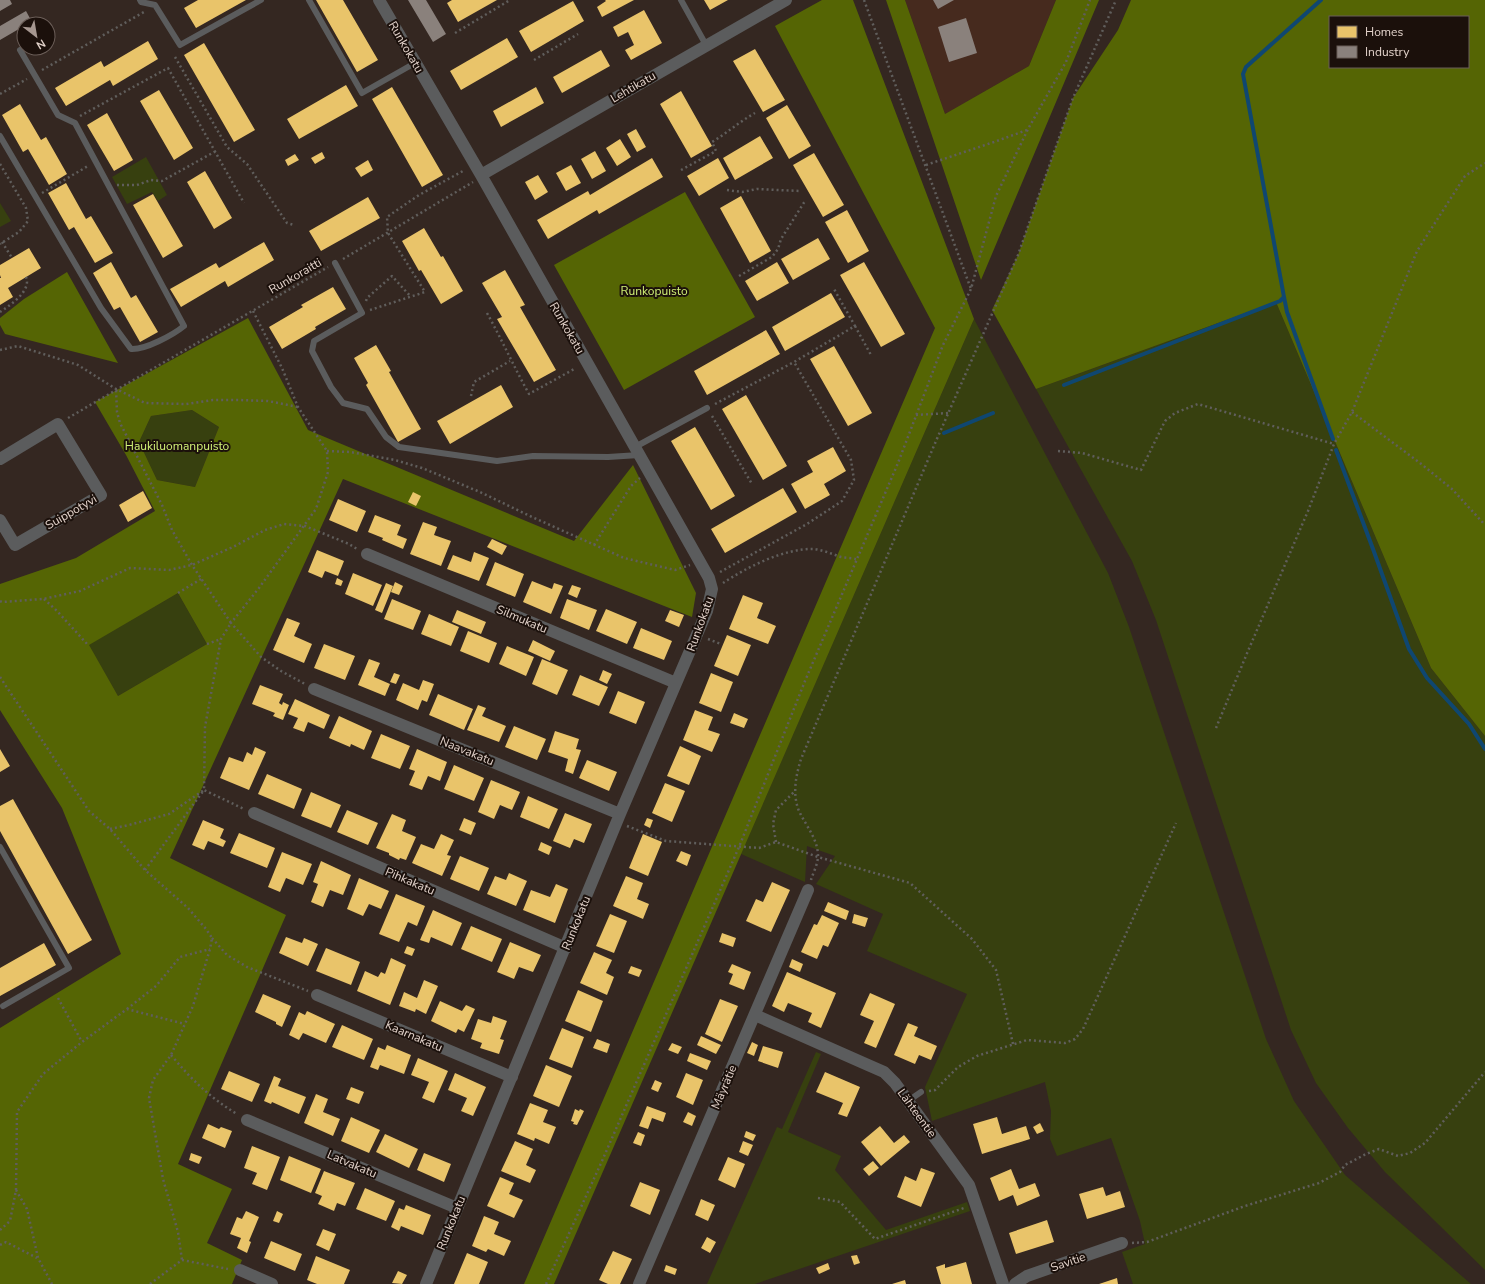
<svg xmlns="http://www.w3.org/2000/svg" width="1485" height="1284" viewBox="0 0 1485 1284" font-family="'Nunito Sans',sans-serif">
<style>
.built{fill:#462a1e}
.green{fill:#37400f}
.forest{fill:#556504;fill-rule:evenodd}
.homes{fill:#e9c46a}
.industry{fill:#8a817c}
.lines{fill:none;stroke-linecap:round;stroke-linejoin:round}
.stream{stroke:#0f4771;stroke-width:4}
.path{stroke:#605e5c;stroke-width:2.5;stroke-dasharray:2 3;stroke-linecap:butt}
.lane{stroke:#5b5c5d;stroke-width:6}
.street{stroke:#5b5c5d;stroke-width:12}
.labels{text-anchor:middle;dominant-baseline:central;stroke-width:4;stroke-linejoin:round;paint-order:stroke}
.street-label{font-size:12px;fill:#e3d3cb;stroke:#1b100b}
.park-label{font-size:12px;fill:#d1f177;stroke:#1b100b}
</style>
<rect width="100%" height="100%" fill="#342721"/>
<path class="built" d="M905,0H1056L1029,66L945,114Z"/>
<path class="green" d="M146,157L167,195L158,201L152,192L127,204L112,177Z
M0,203L11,221L0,227Z
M1276,302L1431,668L1485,736V1270L1385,1172L1348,1128L1316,1083L1291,1030L1156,620L1132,561L1036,389Z
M974,319L1108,573L1129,627L1266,1039L1294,1101L1345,1175L1471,1284H1133L1122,1252L1145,1244L1140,1221L1111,1138L1057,1156L1050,1139L1051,1111L1045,1082L932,1121L925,1087L967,994L867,951L883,914L816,884L835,856L807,846L805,882L741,854Z
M192,410L219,427L195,487L157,480L139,442L151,416Z
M178,593L207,644L118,696L88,645Z
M816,1052L821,1054L788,1132L841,1156L835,1170L886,1230L967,1202L970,1211L755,1284H707L777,1127L782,1129Z"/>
<path class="forest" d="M822,0H853L974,319L554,1284H524L935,328L775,26Z
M886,0H905L945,114L1029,66L1056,0H1099L981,280Z
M1131,0H1485V736L1431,668L1276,302L1036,389L992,310L1018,255L1073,98L1118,30ZM1330,17H1468V67H1330Z
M685,192L755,317L624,390L554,265Z
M67,272L118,363L5,334L0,325V318L24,299Z
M248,318L308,430L574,541L633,465L696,593L692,617L343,479L170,858L286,915L178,1164L232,1189L207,1243L242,1260L232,1284H0V1028L121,954L62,808L0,710V584L76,558L155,511L126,455L95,402ZM192,410L219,427L195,487L157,480L139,442L151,416ZM178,593L207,644L118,696L89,645Z"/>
<path class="homes" d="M198,0H246L196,28L184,8Z
M316,0H343L378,60L357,72Z
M452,0H497L458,22L447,3Z
M605,0H634L602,17L597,7L606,1Z
M704,0H728L710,10Z
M573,1L584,21L531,52L519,31Z
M644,10L662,43L631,60L625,50L634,45L628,32L618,37L613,27Z
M507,38L518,57L461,90L450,71Z
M148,41L158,59L113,86L110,80L66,106L55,88L101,61L104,67Z
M204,43L255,130L234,142L184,55Z
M755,49L785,100L763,112L733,61Z
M601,50L610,66L562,93L553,77Z
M346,85L358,106L299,139L287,119Z
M392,87L443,175L422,187L372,99Z
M536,87L544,103L501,127L493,111Z
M159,90L193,148L174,160L140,101Z
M681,91L712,146L691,158L660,104Z
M20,104L41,140L46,137L67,174L49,185L28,149L23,152L2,115Z
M787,105L811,146L789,159L766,118Z
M107,113L133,160L114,171L87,125Z
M636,129L646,147L637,152L627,134Z
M760,136L773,158L735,180L723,158Z
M620,139L631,157L617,166L606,148Z
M595,151L606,171L592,179L581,159Z
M322,152L325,158L315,164L311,158Z
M814,153L844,205L823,217L793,165Z
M295,154L299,160L288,166L285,160Z
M652,158L663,177L599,214L597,210L548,239L537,220L588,191L590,195Z
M718,158L729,178L699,196L687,176Z
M368,160L373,170L361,177L355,168Z
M571,165L581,183L566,191L556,173Z
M205,171L232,218L214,229L187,182Z
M538,175L548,192L535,200L525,182Z
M66,183L86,219L91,216L113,253L95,263L74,227L69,230L48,193Z
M153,194L183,246L163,258L133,205Z
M741,196L771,251L750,263L720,208Z
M368,197L380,218L321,251L309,231Z
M847,210L869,251L848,263L825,222Z
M424,228L441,257L443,256L463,291L441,304L421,270L419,271L402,241Z
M818,238L830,259L793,280L781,259Z
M264,242L274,260L228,287L225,281L181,307L170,289L216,263L219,268Z
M29,248L41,268L8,288L13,297L0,305V278H1L0,275V265Z
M111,262L131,298L136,295L158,332L140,342L120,307L114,310L93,273Z
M777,262L789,283L757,301L745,281Z
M864,262L905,334L881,347L840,275Z
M505,270L525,305L520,307L556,370L534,382L497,319L502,317L482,283Z
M333,287L346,309L315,327L316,329L282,349L269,327L303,307L301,305Z
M831,293L845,317L785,351L772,327Z
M766,330L780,354L707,395L694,371Z
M376,345L391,371L389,372L421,429L398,442L366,385L368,383L354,358Z
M834,346L872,413L848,426L810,359Z
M501,385L513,407L450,444L437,421Z
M746,395L787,466L763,480L722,409Z
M695,427L735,496L711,510L671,441Z
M833,447L846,471L824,484L830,495L805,509L791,484L813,472L807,461Z
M783,488L797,512L725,553L711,529Z
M143,491L152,508L128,522L119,505Z
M413,492L421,496L416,506L408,502Z
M338,499L366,511L357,532L329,520Z
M375,515L401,525L397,535L407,539L403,549L382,540L383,538L368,532Z
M423,522L437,527L434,535L451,541L441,566L410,554Z
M492,539L507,546L502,555L487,547Z
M317,550L344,561L338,576L325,571L322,578L308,572Z
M474,552L489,558L479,581L447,569L453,555L471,562Z
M495,562L524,574L515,597L486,585Z
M353,573L382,585L373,606L345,594Z
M337,578L343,581L341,586L335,584Z
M532,581L552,589L554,583L563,586L551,614L523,602Z
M395,582L403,586L399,595L391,592Z
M386,583L393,586L382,613L375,610Z
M572,585L581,588L577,598L568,594Z
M743,595L763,603L757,618L776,626L768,644L729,629Z
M392,599L421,611L413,630L384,619Z
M567,599L597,610L589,630L560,618Z
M606,609L637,622L627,644L596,631Z
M457,610L486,622L481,634L452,622Z
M670,610L684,615L679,627L665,621Z
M429,614L459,627L451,646L421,634Z
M287,618L300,623L294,636L312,644L304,663L273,650Z
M641,628L672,641L664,660L633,648Z
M468,631L497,643L489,663L460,651Z
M727,635L751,645L738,676L714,666Z
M533,640L555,651L550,661L528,651Z
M324,644L355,656L345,680L314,668Z
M507,646L534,657L526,676L499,664Z
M369,659L380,663L374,677L390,684L385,696L358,685Z
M542,659L568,670L557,695L532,684Z
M603,670L612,674L607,684L599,680Z
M394,673L400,675L396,684L390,682Z
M711,673L733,682L721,712L699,703Z
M580,675L608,687L599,706L572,695Z
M423,680L434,684L427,702L422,700L418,710L396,700L403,683L419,690Z
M260,685L283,694L279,703L282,705L283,702L289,705L283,720L273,716L275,713L252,704Z
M618,691L645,702L636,724L609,713Z
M438,694L473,709L464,730L429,715Z
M295,699L330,715L324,729L308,722L304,732L293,728L298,718L288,714Z
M478,705L486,708L482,716L506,726L499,742L467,730Z
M695,710L713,717L708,730L720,734L712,752L683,740Z
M734,713L748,719L744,728L730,723Z
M339,716L372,731L364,750L351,744L350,747L329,738Z
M514,726L546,739L537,760L505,747Z
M555,731L579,739L576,749L581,750L573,774L565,771L568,759L548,752Z
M381,734L410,746L400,769L371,758Z
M680,746L701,756L689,785L667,776Z
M255,747L266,752L249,790L220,778L229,757L243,762L247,752L252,755Z
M0,749L10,766L0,772Z
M417,749L447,762L440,781L428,776L422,790L409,785L415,771L409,769Z
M587,760L617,772L609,791L579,778Z
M454,765L484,778L474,801L444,789Z
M267,774L302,789L294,809L258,794Z
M491,780L520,792L512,810L500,805L494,819L478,812Z
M665,783L685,791L672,822L652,813Z
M311,792L341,805L331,828L301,816Z
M528,796L558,809L549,829L520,817Z
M13,799L92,940L68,954L0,831V806Z
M347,810L378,823L368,845L337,832Z
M565,813L592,824L584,843L574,839L570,848L553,841Z
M392,814L406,820L402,831L416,837L406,860L400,858L399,860L389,855V853L376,848Z
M464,818L476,823L471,835L459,830Z
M647,818L653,820L650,828L644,825Z
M203,820L224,829L220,838L226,841L223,847L208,841L204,850L192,845Z
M239,833L275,848L267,868L230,853Z
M441,834L454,840L447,855L451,856L442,876L412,863L421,844L434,849Z
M643,834L662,842L648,876L629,868Z
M541,842L552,847L549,855L538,850Z
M681,851L691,855L687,866L676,861Z
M282,852L312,864L303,885L286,878L280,892L268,887Z
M460,856L489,868L479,891L450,879Z
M321,861L351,875L343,895L330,890L323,907L311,902L318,884L313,882Z
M509,873L527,881L516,906L487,894L495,876L506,880Z
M626,876L643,883L637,899L649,904L643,919L613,906Z
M359,878L389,891L381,909L369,904L363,916L347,909Z
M772,882L790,890L771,932L746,921L756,899L763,902Z
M556,884L568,889L555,923L523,910L531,890L550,897Z
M396,894L425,906L417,926L408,922L399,942L379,934Z
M828,902L849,911L846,920L824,911Z
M433,910L462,923L452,946L431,937L429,943L420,940Z
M610,914L627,921L614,953L596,946Z
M854,914L868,918L865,927L852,923Z
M822,915L839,923L828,947L823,945L817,959L801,952L814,924L817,925Z
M471,926L502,939L492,962L461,949Z
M722,933L736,938L733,947L719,942Z
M286,937L302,943L304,938L318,944L308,966L279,953Z
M510,942L541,955L533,972L519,967L514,979L497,972Z
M44,943L56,965L0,996V968Z
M407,946L415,949L412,956L404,953Z
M326,948L360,962L351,985L316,971Z
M594,952L612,960L606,973L614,977L607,995L580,983Z
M391,958L406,965L390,1005L357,991L365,971L378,977L381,972L385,974Z
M792,959L803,964L800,972L789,967Z
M732,964L751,972L744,990L729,984L733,974L728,972Z
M631,966L642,970L639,977L628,973Z
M787,972L836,993L821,1028L808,1022L812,1013L788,1003L784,1012L772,1006Z
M424,980L438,986L426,1014L416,1009L415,1012L399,1006L404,992L417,998Z
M578,990L603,1001L591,1032L565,1021Z
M870,993L895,1004L876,1048L864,1043L874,1021L860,1015Z
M263,994L291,1006L282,1027L276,1024V1022L255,1012Z
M720,999L738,1006L722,1042L705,1034Z
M440,1001L462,1011L466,1005L475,1009L464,1032L458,1029L456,1033L431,1021Z
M307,1011L335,1024L326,1043L303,1033L299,1040L289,1035L299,1012L305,1015Z
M493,1016L507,1021L500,1039L504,1040L499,1054L480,1048L482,1043L471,1039L478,1019L491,1023Z
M908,1023L918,1027L914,1036L937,1046L931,1060L919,1055L915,1064L894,1055Z
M342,1025L373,1039L364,1060L332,1047Z
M562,1028L584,1037L572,1068L549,1059Z
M701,1036L721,1045L716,1054L697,1045Z
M597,1039L610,1044L607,1053L593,1048Z
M752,1042L758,1045L754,1056L747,1053Z
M672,1043L682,1047L678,1054L668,1050Z
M387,1045L411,1055L404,1074L380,1065L378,1070L370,1067L378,1047L385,1050Z
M763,1046L783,1052L778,1068L758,1061Z
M690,1053L711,1061L707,1070L687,1061Z
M418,1058L448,1071L434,1103L422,1098L429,1082L411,1075Z
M546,1065L572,1076L559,1107L533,1096Z
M229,1071L260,1084L252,1102L221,1089Z
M825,1072L860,1087L847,1117L838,1114L843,1103L816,1092Z
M455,1073L486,1087L473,1116L461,1111L467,1098L448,1090Z
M686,1073L703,1080L693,1105L676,1097Z
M274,1076L281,1079L278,1086L306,1097L299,1114L272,1102L271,1104L264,1101Z
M655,1080L662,1083L658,1092L651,1089Z
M351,1087L364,1092L359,1104L346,1099Z
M316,1094L328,1099L323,1112L340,1119L333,1136L304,1123Z
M530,1103L548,1110L543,1122L556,1127L549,1144L535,1138L534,1141L517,1134Z
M647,1106L666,1113L663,1122L652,1118L648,1129L639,1126Z
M575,1109L579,1111L580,1109L584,1111L577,1125L573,1124L574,1122L571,1121Z
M688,1112L696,1116L692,1126L683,1122Z
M351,1117L380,1130L369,1153L341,1141Z
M997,1117L1002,1134L1026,1126L1030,1139L982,1154L973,1124Z
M1040,1123L1044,1131L1037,1134L1033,1127Z
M208,1124L219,1129L221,1127L232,1131L225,1148L202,1138Z
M880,1126L894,1143L904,1135L910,1142L881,1166L861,1142Z
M746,1131L756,1135L753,1141L744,1137Z
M638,1132L645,1135L641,1146L633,1143Z
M385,1134L418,1149L409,1168L376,1152Z
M515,1141L533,1149L526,1165L536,1170L530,1183L501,1171Z
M743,1141L753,1145L748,1156L739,1152Z
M252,1146L280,1157L267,1190L252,1184L257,1173L244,1168Z
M191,1153L202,1157L199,1164L189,1160Z
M424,1153L451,1164L444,1182L417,1170Z
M289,1156L321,1169L311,1193L280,1180Z
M728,1157L745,1164L735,1188L718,1180Z
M873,1161L879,1168L869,1176L863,1169Z
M921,1168L935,1173L921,1207L897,1197L905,1176L916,1181Z
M1011,1169L1019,1189L1035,1183L1040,1196L1017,1206L1013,1195L999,1201L990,1178Z
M324,1171L355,1183L345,1206L337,1203L334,1211L318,1204L322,1196L315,1193Z
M500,1177L514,1183L509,1194L523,1200L514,1218L487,1206Z
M640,1182L660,1190L650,1215L630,1206Z
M1103,1187L1106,1196L1120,1191L1125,1207L1087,1219L1079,1194Z
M365,1188L395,1201L386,1221L356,1209Z
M701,1199L715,1205L708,1221L695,1215Z
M406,1205L431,1215L423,1235L401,1226L399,1231L391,1227L399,1208L404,1210Z
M246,1211L259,1217L249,1241L251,1242L247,1253L237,1248L241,1238L230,1234L237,1217L242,1219Z
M277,1211L283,1214L279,1223L273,1221Z
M484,1216L499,1222L494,1234L511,1241L504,1256L488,1249L486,1252L472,1246Z
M1047,1220L1054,1242L1016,1254L1009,1233Z
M323,1229L336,1234L329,1251L316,1245Z
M707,1237L716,1242L710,1253L701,1248Z
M271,1241L302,1254L295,1271L264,1258Z
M613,1251L632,1259L620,1284H608L599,1280Z
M467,1253L488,1262L479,1284H454Z
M857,1255L860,1263L854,1265L851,1256Z
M316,1256L350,1270L344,1284H317L307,1280Z
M966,1262L972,1284H941L936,1267L945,1264V1268Z
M828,1263L830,1269L819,1274L816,1268Z
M666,1265L677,1269L675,1275L664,1271Z
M398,1271L407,1275L402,1284L392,1283Z
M1117,1278L1118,1284H1099Z
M905,1280L906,1284H892Z"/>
<path class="industry" d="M0,0H10L12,4L0,11Z
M408,0H426L446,34L433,42Z
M933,0H954L938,9Z
M26,11L32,22L28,24H24V26L0,40V26Z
M966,18L977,53L949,62L938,27Z"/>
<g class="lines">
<path class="stream" d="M1321,0L1246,67L1243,74L1284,297L1287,312L1333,439
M1064,385L1280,301L1284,297
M944,433L993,413
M1336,450L1373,549L1409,649L1427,678L1469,724L1485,749"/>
<path class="path" d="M864,0L971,289
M455,33L510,0
M175,57L227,147L247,164L287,223L294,225
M534,60L578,34
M42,70L144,12
M0,94L27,79
M80,116L168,68L244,203
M0,164L26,208L28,221L19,232L0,244
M926,165L994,142L1027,130
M681,170L716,151L712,142C727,133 739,122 755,113
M117,185H137L151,180L162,181L216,151
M727,190L742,192L757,189L800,191
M42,193L88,166
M2,242L12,258
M343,259L473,182
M739,276L772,257L778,249L781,239L805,201
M366,301L367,298L392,276L411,297
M370,310L425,292L388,233L387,217L419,195L463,171
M253,311L282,368L298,407L327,451L328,472L316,509L259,588L231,623L261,657L281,671L305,684
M0,312C9,306 32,291 26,277
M487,313C502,340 514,367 529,394L576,368
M855,326L871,355
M0,350L18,346L78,365L116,389L145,403L186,404L213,400H238L268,401L298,407
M471,396L474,382L510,361
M715,404L794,362L855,326L834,289
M1352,412L1420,463L1452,489L1485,525
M916,415L948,413
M712,416L752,484
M68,418L328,267
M327,451L350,452L395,460L422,468L480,492L532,517L624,558L675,570L690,565
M1058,451L1082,453L1141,470L1165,421L1175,413L1198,404L1334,444
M594,545L631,486L640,478
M720,572L807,524L842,501L854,480L851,460L794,362
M723,583C747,567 785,548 814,549C823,550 832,554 841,557C846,558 851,558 856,559
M178,593L201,579
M44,599L57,611L88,645
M0,601L2,602L43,599L80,591L130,568L169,570L192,565L233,547L265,530L284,524L305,526L349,544L357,549
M708,639L721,644
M207,644L221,639
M0,677L89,811L110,829L145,870L188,908L206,929L212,938L210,949L193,1006L171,1055L153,1080L149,1098L163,1179L178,1232L182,1260
M1216,728L1248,651L1308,511L1334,444L1352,412L1417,251L1465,176L1485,163
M627,826L666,841L759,848L776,842L818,857L910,883L972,939L996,970L1013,1044
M110,829L129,825L169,814L204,790L205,727L221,639L231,623L192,565L172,530L162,505L120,423L117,412L116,389
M776,842L773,824L776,810L795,791
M145,870L204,790L244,809
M811,880C813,873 818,864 818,856C818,839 806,826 799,811C792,794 796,775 801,759L936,441L1018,255L1073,98L1116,0
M212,938L227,955L247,967L308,991
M58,998L82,1042
M127,1009L156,986L180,957L210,949
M171,1055C192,1080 209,1097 237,1114
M929,1091L935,1090L958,1067L977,1056L1027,1040L1065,1043L1075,1039L1083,1029L1176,823
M16,1190L27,1209L38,1258L52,1284
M818,1198L840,1202L875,1239L964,1208
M0,1230L10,1221L16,1190L17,1112L43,1074L82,1042L127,1009L185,1024
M1132,1243L1147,1242L1245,1206L1319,1183L1340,1172L1345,1165L1366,1154L1379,1149L1398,1156L1410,1153L1425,1143L1485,1072
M0,1245L6,1242L37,1258
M150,1284L182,1260L228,1269
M546,1284L602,1161L739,847L805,681L898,463L943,345L971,289L996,196L1028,129L1066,62L1090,0"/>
<path class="lane" d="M140,0L141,2L155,5L180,45L261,0
M309,0L362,93L415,63
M681,0L706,45
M0,136L101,308L131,349C145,350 173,335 184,326L75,123L58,115L20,50
M335,263L362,313L314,341L312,351L331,387L343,403L367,409L386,437L399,447L497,461L533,456L608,457L639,455
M635,447L707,408
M0,847L69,968L3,1006
M908,1101L921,1092"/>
<path class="street" d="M379,0L481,175L709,578L712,589L707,611L620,814L426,1284
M481,175L786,0
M0,459L58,424L101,495L15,545L0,520
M367,554L676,683
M314,689L620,814
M254,813L566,948
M317,995L512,1077
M755,1015L868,1065L884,1072L895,1083L969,1185L1003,1284
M247,1120L457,1208
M240,1270L272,1284
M639,1284L808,890
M1015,1284L1027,1276L1122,1243"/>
</g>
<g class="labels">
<g class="street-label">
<text transform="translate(406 47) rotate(60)">Runkokatu</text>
<text transform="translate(633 87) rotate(-30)">Lehtikatu</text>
<text transform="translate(295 276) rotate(-30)">Runkoraitti</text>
<text transform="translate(567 328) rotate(60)">Runkokatu</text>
<text transform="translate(71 512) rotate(-30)">Suippotyvi</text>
<text transform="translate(522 619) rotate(23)">Silmukatu</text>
<text transform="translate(700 624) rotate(-70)">Runkokatu</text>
<text transform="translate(467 751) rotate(22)">Naavakatu</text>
<text transform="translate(410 881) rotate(23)">Pihkakatu</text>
<text transform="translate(576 923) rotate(-68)">Runkokatu</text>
<text transform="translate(414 1036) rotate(23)">Kaarnakatu</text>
<text transform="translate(724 1087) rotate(-67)">Mäyrätie</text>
<text transform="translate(917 1113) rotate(54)">Lähteentie</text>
<text transform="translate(352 1164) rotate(23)">Latvakatu</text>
<text transform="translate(451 1223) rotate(-68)">Runkokatu</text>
<text transform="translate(1068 1262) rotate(-19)">Savitie</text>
</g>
<g class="park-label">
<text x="654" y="291">Runkopuisto</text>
<text x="177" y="446">Haukiluomanpuisto</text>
</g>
</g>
<rect x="1329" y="16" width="140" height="52" fill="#1b100b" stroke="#6b5e58"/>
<rect x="1337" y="26" width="20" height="12" fill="#e9c46a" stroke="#6b5e58"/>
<text x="1365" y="36" font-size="12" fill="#e3d3cb">Homes</text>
<rect x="1337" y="46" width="20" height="12" fill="#8a817c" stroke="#6b5e58"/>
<text x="1365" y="56" font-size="12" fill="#e3d3cb">Industry</text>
<g transform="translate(36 36) rotate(149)"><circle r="19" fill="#1b100b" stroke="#6b5e58"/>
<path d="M0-3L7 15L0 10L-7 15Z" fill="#a69790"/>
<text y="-6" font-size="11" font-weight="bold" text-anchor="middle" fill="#e3d3cb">N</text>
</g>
</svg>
